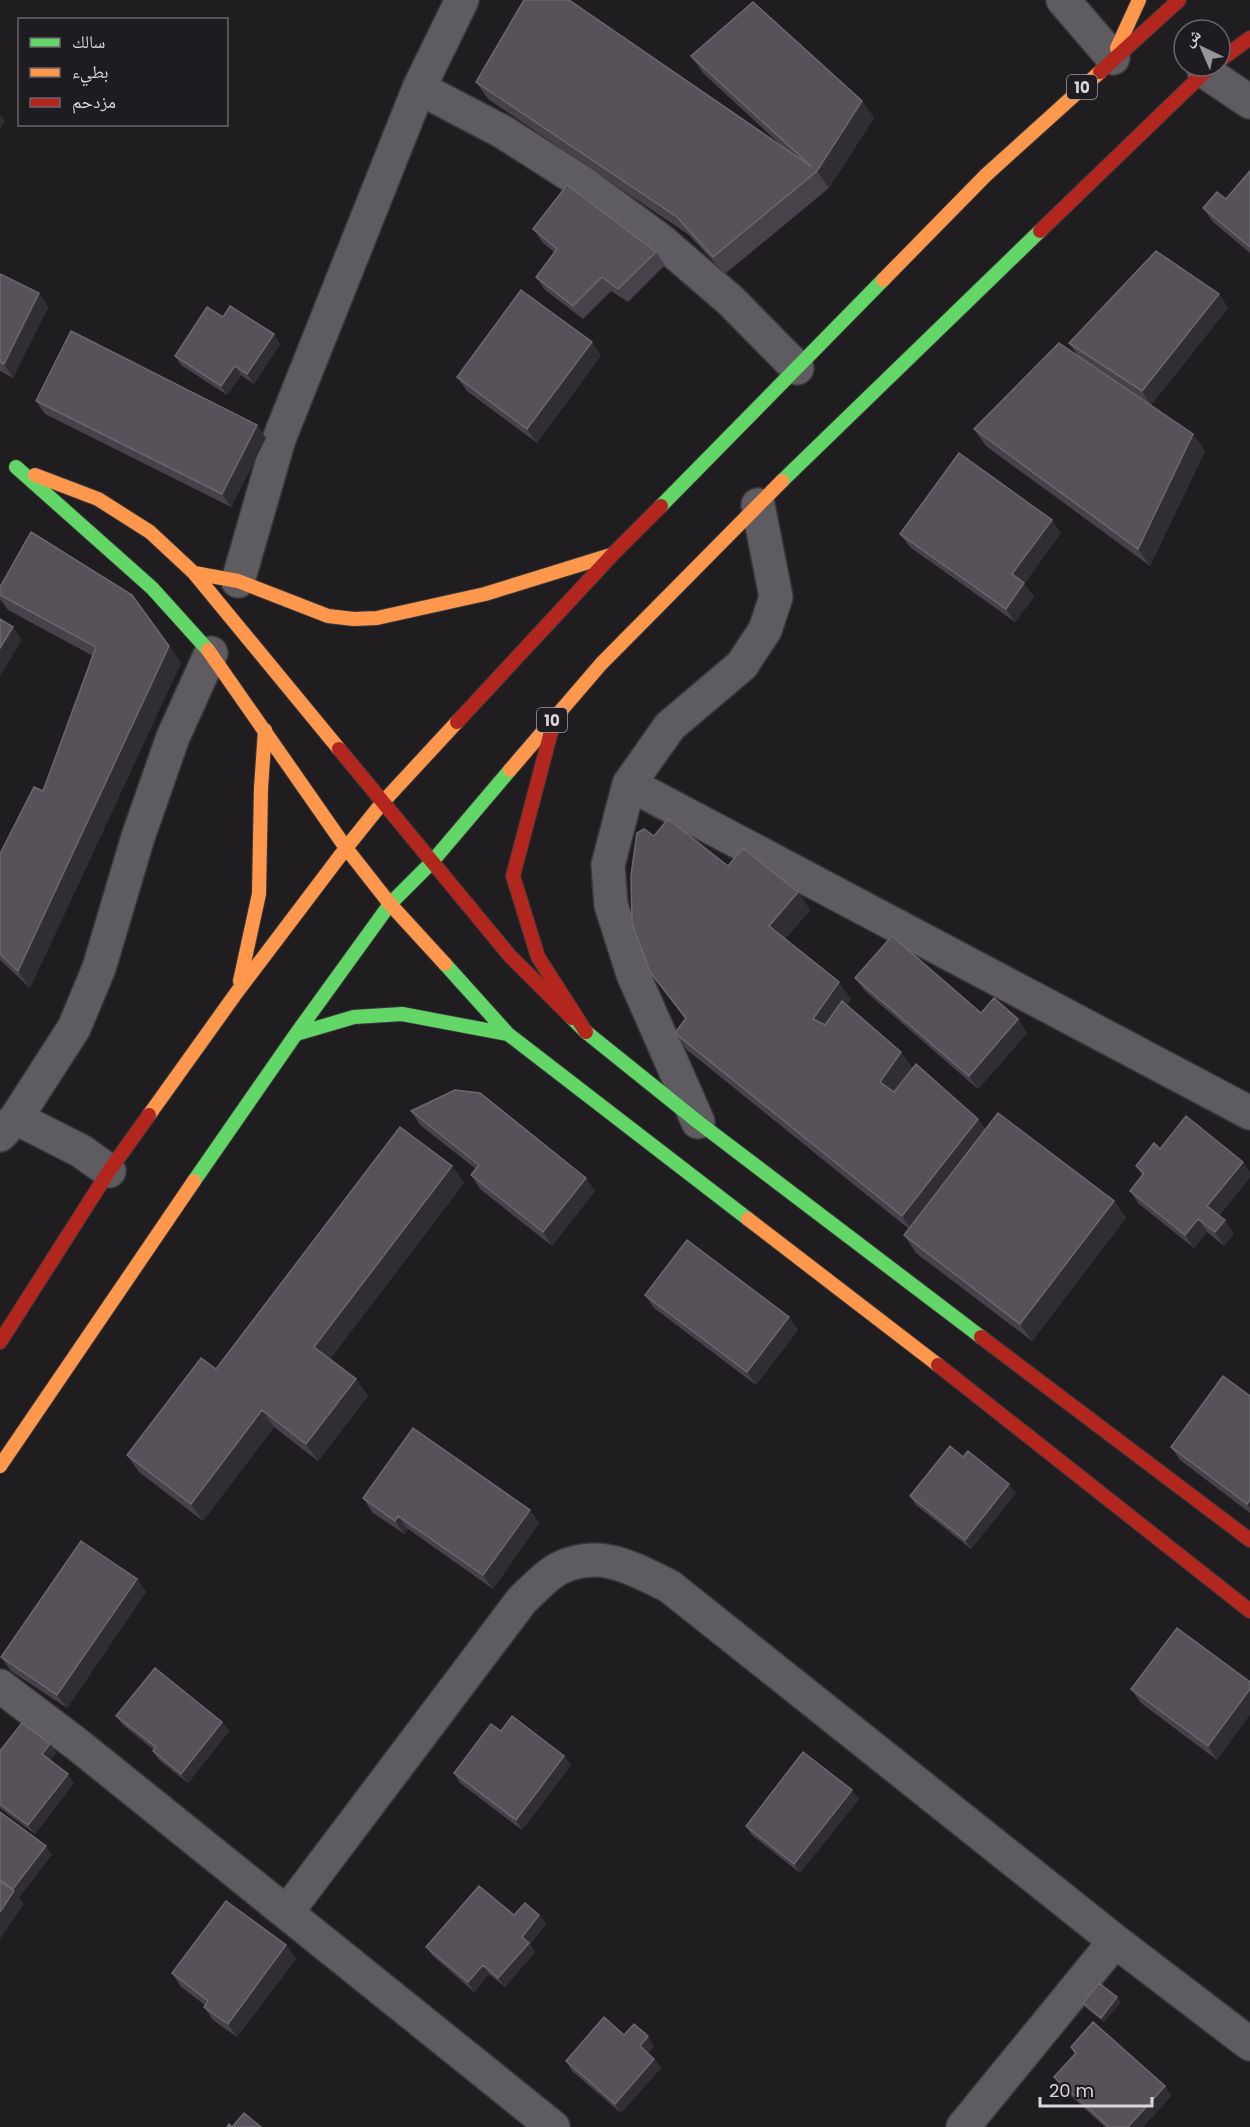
<svg xmlns="http://www.w3.org/2000/svg" width="1250" height="2127" viewBox="0 0 1250 2127" font-family="Poppins,'Noto Naskh Arabic',sans-serif">
<style>
.lines{fill:none;stroke-linecap:round;stroke-linejoin:round}
.street-casing{stroke:#393839;stroke-width:36}
.fast-casing{stroke:#393839;stroke-width:16}
.slow-casing{stroke:#393839;stroke-width:16}
.jam-casing{stroke:#393839;stroke-width:16}
.street{stroke:#5e5b61;stroke-width:33}
.fast{stroke:#63d668;stroke-width:14}
.slow{stroke:#ff974d;stroke-width:14}
.jam{stroke:#b3261e;stroke-width:14}
.wall{fill:#47424a}
.shaded-wall{fill:#302d33}
.building{fill:#575259;stroke:#6b676e;stroke-width:1.5}
.labels{text-anchor:middle;dominant-baseline:central;stroke-width:4.5;stroke-linejoin:round;paint-order:stroke}
.shield{fill:#1f1c21;stroke:#a09ea2;stroke-width:1.5}
.shield-label{font-size:15px;font-weight:bold;fill:#d8d6da}
</style>
<rect width="100%" height="100%" fill="#1f1d20"/>
<g class="lines">
<g class="street-casing">
<path id="street" d="M1063,0L1113,58
M1204,71L1250,102
M419,88L503,132L583,183L659,239L731,301L797,368
M238,581L279,439L419,88L462,0
M629,784L1250,1113
M16,1118L81,1151L109,1171
M698,1122L633,974L611,905L608,865L629,784L670,726L742,665L765,630L776,597L758,505
M0,1135L16,1118L74,1028L99,968L138,837L173,737L211,653
M0,1686L78,1745L553,2127
M287,1912L522,1600C533,1590 545,1576 558,1569C599,1548 632,1568 669,1586L1115,1941L1250,2044
M963,2127L1115,1941"/>
</g>
<g class="fast-casing">
<path id="fast" d="M16,467L152,588L208,650
M782,481L1040,231
M661,506L883,280
M445,964L508,1034L748,1219
M572,1018L586,1032L698,1122L981,1337
M296,1034L354,1017L402,1014L508,1034
M194,1181L296,1034L390,904L431,863L510,770"/>
</g>
<g class="slow-casing">
<path id="slow" d="M1117,48L1139,0
M883,280L986,175L1100,72
M35,475L98,499L150,532L194,573L339,749
M194,573L238,581L328,616L354,619L377,618L485,594L611,555
M208,650L346,848L390,904L445,964
M510,770L601,664L782,481
M240,981L259,894L261,788L265,730
M149,1115L237,992L346,848L383,802L457,722
M748,1219L938,1365
M0,1466L194,1181"/>
</g>
<g class="jam-casing">
<path id="jam" d="M1220,60L1250,38
M1100,72L1179,0
M1040,231L1211,66
M457,722L613,554L661,506
M553,724L513,876L538,957L586,1032
M339,749L510,956L572,1018
M981,1337L1250,1540
M0,1342L109,1171L149,1115
M938,1365L1250,1611"/>
</g>
<use href="#street" class="street"/>
<use href="#fast" class="fast"/>
<use href="#slow" class="slow"/>
<use href="#jam" class="jam"/>
</g>
<path class="wall" d="M691,56L862,101L874,118L829,188L725,274L689,235L488,99L476,82L785,149L703,73Z
M1250,171V253L1213,222L1203,208L1226,199Z
M533,229L656,252L665,265L628,302L611,291L583,319L545,290L536,277L554,252L543,243Z
M0,274L39,293L48,307L13,378L0,371Z
M1219,294L1228,308L1151,405L1078,356L1069,343Z
M223,317L280,344L254,384L241,375L227,395L181,365L175,356Z
M601,355L537,443L467,391L457,377Z
M36,401L266,438L231,507L45,414Z
M974,429L1193,434L1205,451L1150,566L986,446Z
M1061,533L1024,584L1034,597L1015,622L910,547L900,534Z
M0,587L169,646L181,663L30,988L0,960V854L43,791L93,656L8,610L0,599Z
M728,866L798,892L810,910L785,939L851,999L847,1005L901,1052L913,1069L978,1119L985,1129L1114,1201L1126,1218L1032,1341L916,1253L904,1235L909,1229L687,1050L675,1033L685,1019L650,972Z
M855,978L981,1013L1018,1019L1027,1033L978,1089L865,991Z
M411,1111L595,1191L552,1246L480,1189L471,1175L476,1169L420,1125Z
M1160,1149L1250,1177L1219,1216L1234,1234L1224,1246L1207,1232L1194,1248L1139,1204L1130,1191L1142,1175L1136,1166Z
M452,1166L464,1183L330,1359L356,1379L368,1396L318,1461L274,1427L203,1521L139,1472L127,1455L216,1369Z
M645,1295L789,1317L798,1330L756,1385L654,1308Z
M1250,1396V1513L1180,1460L1171,1447Z
M963,1457L1016,1493L971,1549L916,1505L910,1496Z
M363,1498L530,1510L539,1523L493,1589L408,1529L404,1534L372,1512Z
M137,1579L146,1592L67,1708L11,1671L1,1657Z
M1177,1628L1217,1760L1141,1703L1131,1689Z
M116,1716L222,1722L229,1731L188,1783L159,1760L153,1751L154,1750L123,1725Z
M501,1731L571,1765L522,1830L460,1783L454,1773Z
M50,1744L56,1753L50,1761L74,1783L35,1834L0,1808V1751Z
M859,1799L800,1873L752,1835L746,1826Z
M514,1915H539L546,1924L530,1944L535,1952L505,1987L489,1974L474,1992L433,1956L426,1947Z
M286,1945L296,1959L237,2037L213,2020L204,2007L205,2005L181,1987L172,1973Z
M1121,2002L1104,2022L1086,2008L1083,2003Z
M624,2035L654,2046L648,2053L654,2059L661,2068L621,2113L572,2071L566,2061Z
M1071,2047L1165,2086L1171,2096L1143,2127H1105L1061,2087L1054,2077L1075,2054Z"/>
<path class="shaded-wall" d="M862,101L874,118L829,188L817,171Z
M0,114L5,121L0,129Z
M39,293L48,307L13,378L4,364Z
M1219,294L1228,308L1151,405L1142,391Z
M274,334L280,344L254,384L247,374Z
M592,342L601,355L537,443L527,429Z
M235,366L241,375L227,395L221,386Z
M257,425L266,438L231,507L222,494Z
M1193,434L1205,451L1150,566L1138,549Z
M1052,520L1061,533L1024,584L1034,597L1015,622L1006,609L1012,574Z
M13,627L22,640L0,676V648Z
M169,646L181,663L30,988L18,971Z
M798,892L810,910L781,943L769,926Z
M839,982L851,999L825,1036L813,1019Z
M1018,1019L1027,1033L978,1089L969,1076Z
M901,1052L913,1069L892,1099L880,1082Z
M978,1119L990,1136L914,1233L902,1216Z
M1243,1162L1250,1172V1177L1216,1220L1207,1206Z
M452,1166L464,1183L326,1364L314,1347Z
M586,1178L595,1191L552,1246L543,1232Z
M1114,1201L1126,1218L1032,1341L1020,1324Z
M1198,1219L1207,1232L1194,1248L1185,1235Z
M1225,1220L1234,1234L1224,1246L1215,1232Z
M789,1317L798,1330L756,1385L747,1372Z
M356,1379L368,1396L318,1461L306,1444Z
M262,1410L274,1427L203,1521L191,1504Z
M1009,1484L1016,1493L971,1549L965,1540Z
M1250,1500V1508L1247,1504Z
M530,1510L539,1523L493,1589L483,1575Z
M398,1516L408,1529L404,1534L395,1521Z
M137,1579L146,1592L67,1708L57,1695Z
M1250,1689V1715L1217,1760L1208,1746Z
M222,1722L229,1731L188,1783L181,1774Z
M50,1744L56,1753L48,1763L42,1754Z
M564,1756L571,1765L522,1830L516,1820Z
M68,1774L74,1783L35,1834L28,1825Z
M852,1790L859,1799L800,1873L794,1864Z
M46,1846L52,1855L19,1898L24,1904L0,1939V1912L14,1891L13,1889Z
M539,1915L546,1924L530,1944L535,1952L505,1987L498,1978L522,1937Z
M286,1945L296,1959L237,2037L228,2024Z
M483,1965L489,1974L474,1992L468,1982Z
M1117,1997L1121,2002L1104,2022L1101,2018Z
M648,2036L654,2046L646,2055L640,2046Z
M654,2059L661,2068L621,2113L615,2104Z
M1165,2086L1171,2096L1143,2127H1128Z"/>
<path class="building" d="M524,0H569L812,167L691,56L753,2L862,101L817,171L713,257L677,217L476,82Z
M1250,171V247L1203,208L1217,192L1226,199Z
M567,185L656,252L618,289L602,277L573,306L536,277L557,249L533,229Z
M1156,251L1219,294L1142,391L1069,343Z
M0,274L39,293L4,364L0,362Z
M521,290L592,342L527,429L457,377Z
M230,306L274,334L247,374L235,366L221,386L175,356L207,307L223,317Z
M71,331L257,425L222,494L36,401Z
M1059,343L1193,434L1138,549L974,429Z
M959,453L1052,520L1012,574L1024,583L1006,609L900,534Z
M31,532L132,595L169,646L18,971L0,954V854L34,787L43,791L96,647L0,595V587Z
M0,619L13,627L0,648Z
M668,819L728,866L743,848L798,892L769,926L839,982L813,1019L825,1025L842,1001L901,1052L880,1082L894,1092L916,1064L978,1119L902,1216L675,1033L686,1018L650,972L632,923L631,875L637,833L644,829L654,836Z
M892,936L981,1013L994,998L1018,1019L969,1076L855,978Z
M455,1090L480,1093L586,1178L543,1232L471,1175L479,1165L411,1111Z
M998,1113L1114,1201L1020,1324L904,1235Z
M1186,1116L1243,1162L1207,1206L1225,1220L1215,1232L1198,1219L1185,1235L1130,1191L1144,1173L1136,1166L1154,1143L1160,1149Z
M400,1127L452,1166L314,1347L356,1379L306,1444L262,1410L191,1504L127,1455L201,1358L216,1369Z
M687,1240L789,1317L747,1372L645,1295Z
M1223,1376L1250,1396V1500L1247,1504L1171,1447Z
M413,1428L530,1510L483,1575L398,1516L395,1521L363,1498Z
M950,1446L963,1457L968,1451L1009,1484L965,1540L910,1496Z
M81,1541L137,1579L57,1695L1,1657Z
M1177,1628L1250,1682V1689L1208,1746L1131,1689Z
M155,1668L222,1722L181,1774L153,1751L156,1747L116,1716Z
M512,1716L564,1756L516,1820L454,1773L491,1724L501,1731Z
M22,1723L50,1744L42,1754L68,1774L28,1825L0,1804V1751Z
M803,1752L852,1790L794,1864L746,1826Z
M0,1812L46,1846L13,1889L0,1880Z
M0,1881L14,1891L0,1912Z
M479,1886L514,1915L525,1903L539,1915L522,1937L529,1943L498,1978L483,1965L468,1982L426,1947Z
M226,1901L286,1945L228,2024L204,2007L208,2001L172,1973Z
M1099,1983L1117,1997L1101,2018L1083,2003Z
M604,2017L624,2035L634,2024L648,2036L640,2046L654,2059L615,2104L566,2061Z
M1093,2022L1165,2086L1128,2127H1109L1054,2077L1076,2053L1071,2047Z
M244,2113L261,2127H227L229,2124L232,2127Z"/>
<g class="labels">
<g class="shield">
<rect x="1067" y="75" width="30" height="24" rx="4.5"/>
<rect x="537" y="708" width="30" height="24" rx="4.5"/>
</g>
<g class="shield-label">
<text x="1082" y="87">10</text>
<text x="552" y="720">10</text>
</g>
</g>
<rect x="18" y="18" width="210" height="108" fill="#1f1c21" stroke="#69666b" stroke-width="1.5"/>
<rect x="30" y="38" width="30" height="9" fill="#63d668" stroke="#69666b" stroke-width="1.5"/>
<text x="72" y="48" font-size="18" fill="#d8d6da">سالك</text>
<rect x="30" y="68" width="30" height="9" fill="#ff974d" stroke="#69666b" stroke-width="1.5"/>
<text x="72" y="78" font-size="18" fill="#d8d6da">بطيء</text>
<rect x="30" y="98" width="30" height="9" fill="#b3261e" stroke="#69666b" stroke-width="1.5"/>
<text x="72" y="108" font-size="18" fill="#d8d6da">مزدحم</text>
<g transform="translate(1202 48) rotate(316)"><circle r="28" fill="#1f1c21" stroke="#69666b" stroke-width="1.5"/>
<path d="M0-4.5L10 22L0 15L-10 22Z" fill="#979599"/>
<text y="-9" font-size="16" font-weight="bold" text-anchor="middle" fill="#d8d6da">ش</text>
</g>
<path d="M1040 2097v9h112v-9" fill="none" stroke="#d8d6da" stroke-width="3"/>
<text x="1049" y="2097" font-size="18" fill="#d8d6da" stroke="#1f1c21" stroke-width="4.5" paint-order="stroke">20 m</text>
</svg>
